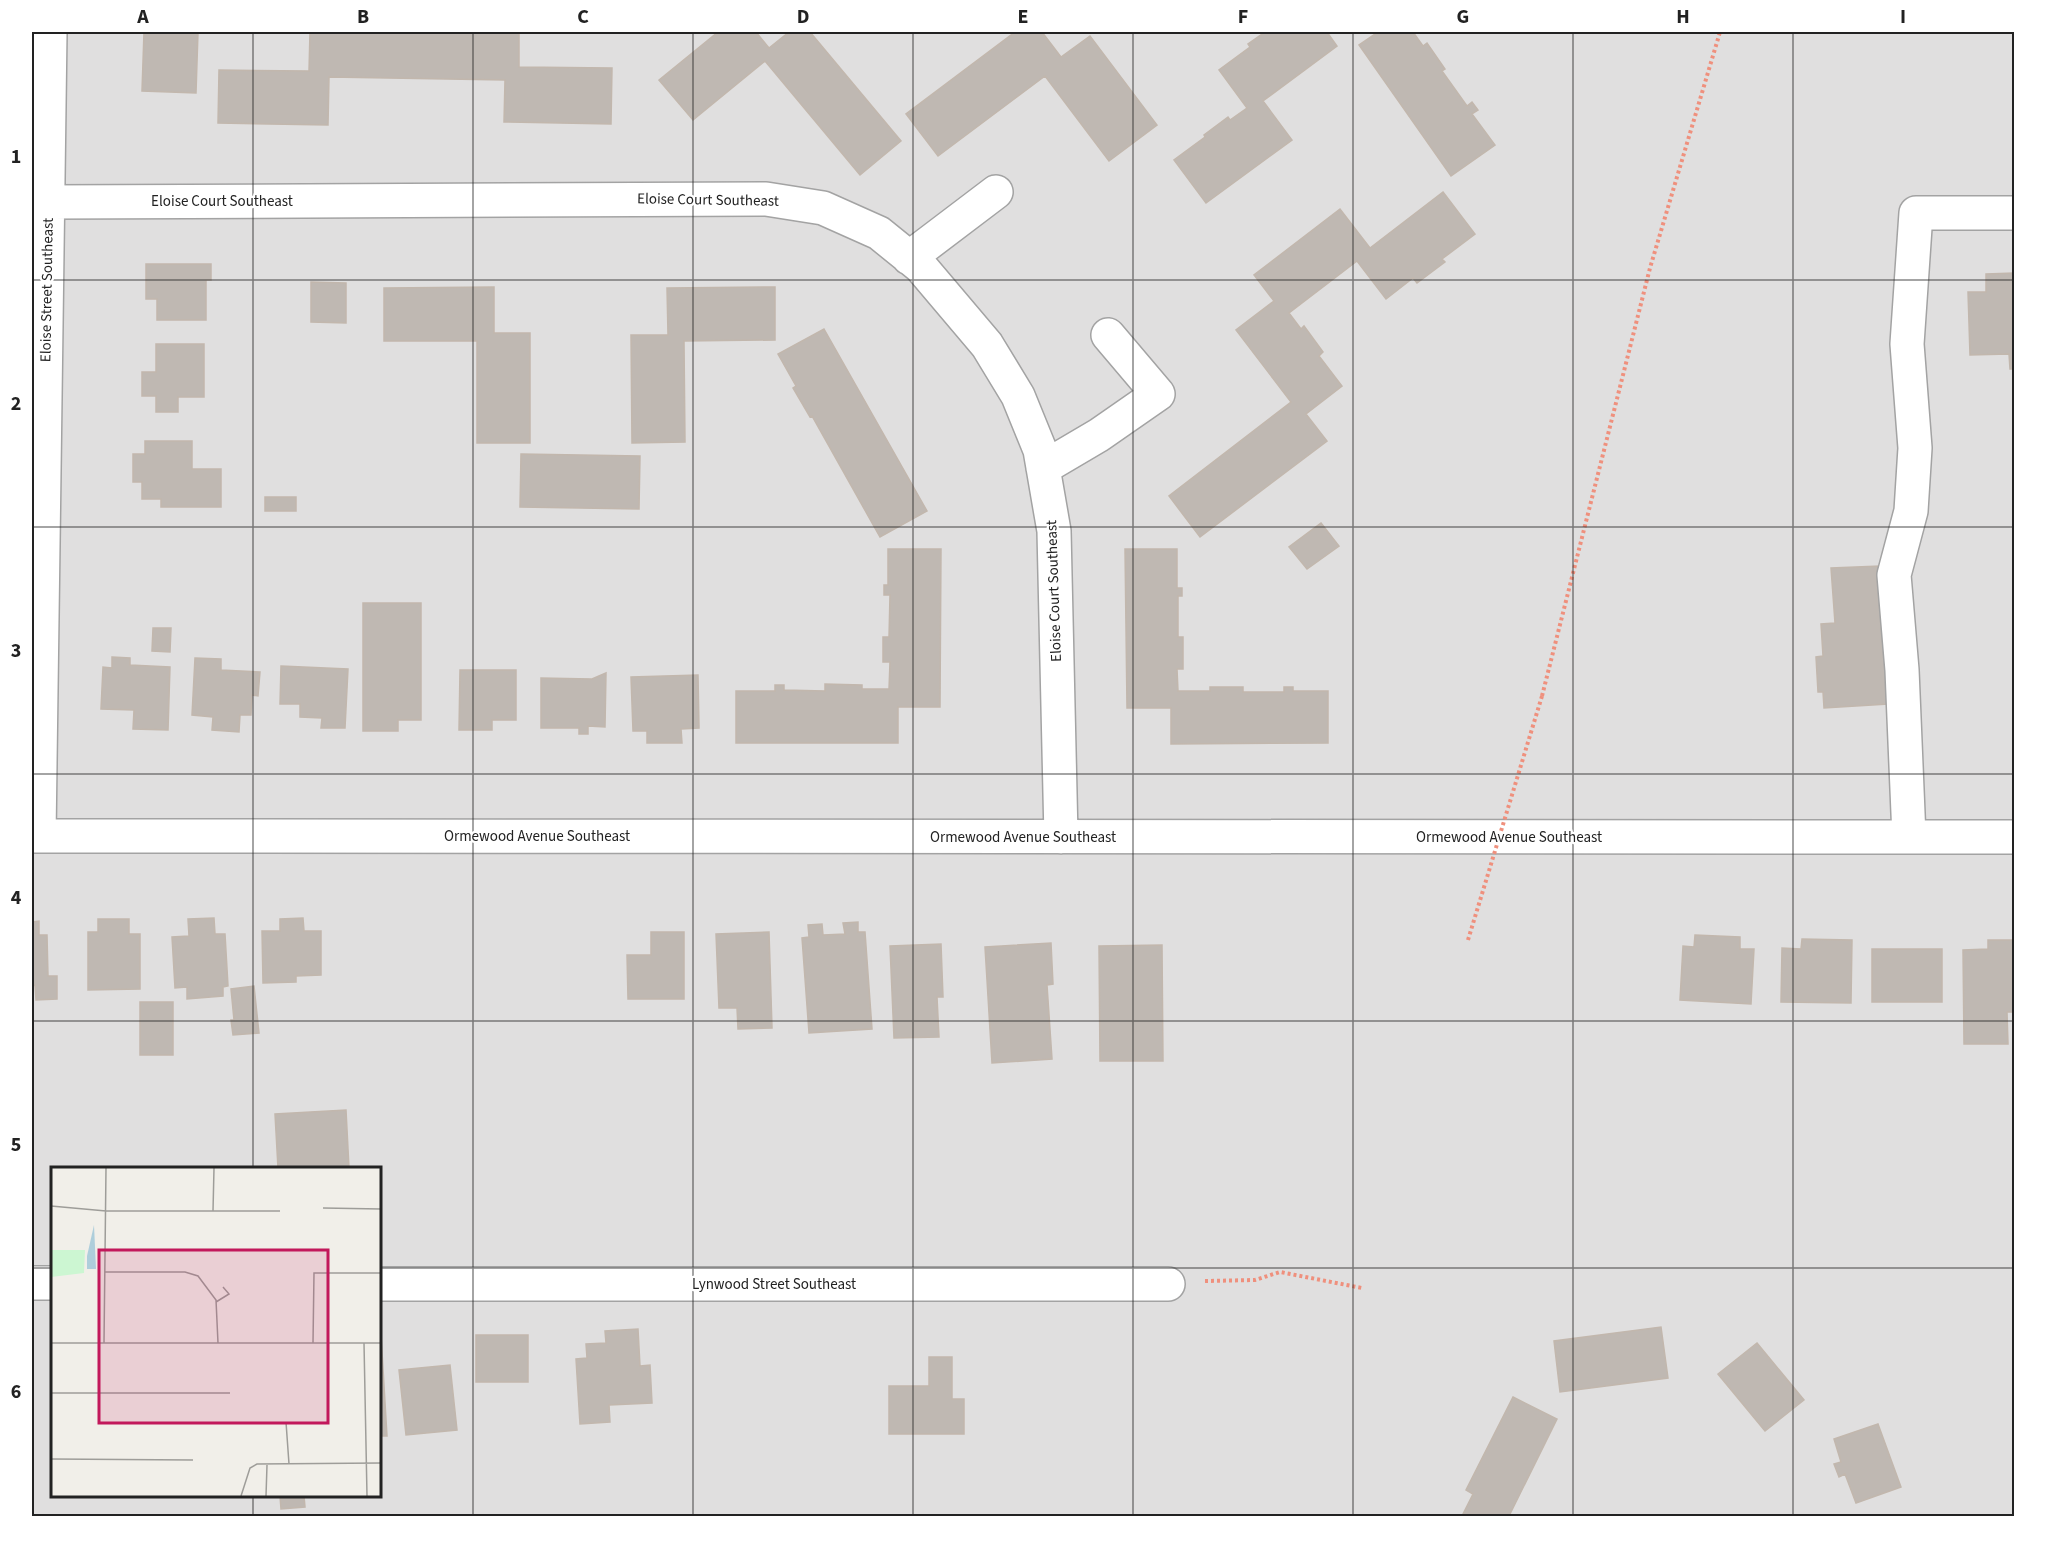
<svg xmlns="http://www.w3.org/2000/svg" width="2046" height="1548" viewBox="0 0 2046 1548" font-family="'Source Sans 3',sans-serif">
<style>
.residential{fill:#e0dfdf;fill-rule:evenodd}
.building{fill:#bfb8b2;stroke:#c2b7ad;stroke-width:1.5}
.lines{fill:none;stroke-linecap:round;stroke-linejoin:round}
.minor-casing{stroke:#a3a3a3;stroke-width:36}
.path{stroke:#ef907d;stroke-width:4;stroke-dasharray:3 3;stroke-linecap:butt}
.minor{stroke:#fff;stroke-width:33}
.path-bridge{stroke:#ef907d;stroke-width:4;stroke-dasharray:3 3;stroke-linecap:butt}
.grid{fill:none;stroke:#222;stroke-width:1.5;stroke-opacity:0.55}
.labels{text-anchor:middle;dominant-baseline:central;stroke-width:4.5;stroke-linejoin:round;paint-order:stroke}
.street-label{font-size:15px;fill:#222;stroke:#fff}
.inset-road{fill:none;stroke:#9e9d99;stroke-width:1.5}
.view{fill:#c2185b;fill-opacity:0.15;stroke:#c2185b;stroke-width:3}
.inset-edge{fill:none;stroke:#222;stroke-width:3}
.neatline{fill:none;stroke:#222;stroke-width:2}
.grid-label{font-size:20px;text-anchor:middle;font-weight:bold;fill:#222}
</style>
<rect width="100%" height="100%" fill="#f1efe9"/>
<path class="residential" d="M56,32H2014V1516H32V479ZM52,1168H380V1496H52Z"/>
<path class="building" d="M144,32H198L196,93L142,91Z
M310,32H519V67L612,68L611,124L504,122L505,80L329,77L328,125L218,123L219,70L309,71Z
M718,32H756L769,48L789,32H810L901,141L860,175L765,61L693,120L659,80Z
M1015,32H1042L1061,57L1090,36L1157,125L1109,161L1045,76L938,156L906,114Z
M1265,32H1327L1337,46L1263,101L1292,140L1206,203L1174,160L1205,137L1204,135L1228,117L1230,120L1247,108L1219,70L1250,47L1248,44Z
M1378,32H1413L1423,46L1427,43L1445,69L1442,71L1467,106L1472,102L1478,110L1472,114L1495,145L1451,176L1359,45Z
M1443,192L1475,234L1442,259L1445,262L1417,283L1413,278L1386,299L1357,261L1289,313L1301,329L1304,326L1323,352L1319,356L1342,386L1306,414L1327,441L1200,537L1169,496L1291,402L1236,330L1274,301L1254,275L1340,209L1370,248Z
M146,264H211V280H206V320H157V299H146Z
M2014,273V369H2010L2009,354L1970,355L1968,292H1986V274Z
M311,282L346,283V323L311,322Z
M494,287V333H530V443H477V341H384V288Z
M775,287V340L684,341L685,442L632,443L631,335H668L667,288Z
M824,329L927,511L880,537L812,416L810,417L793,388L796,386L778,354Z
M156,344H204V397H178V412H156V396H142V372H156Z
M145,441H192V469H221V507H161V499H142V482H133V454H145Z
M521,454L640,456L639,509L520,507Z
M265,497H296V511H265Z
M1321,523L1339,546L1307,569L1289,547Z
M888,549H941L940,707H898V743H736V691H775V685H784V690L825,691V684L862,685V689H889L890,662H883V637H889L890,595H884V585H888Z
M1125,549H1177V588H1182V596H1178V637H1183V669H1177L1178,691H1210V687H1243V692H1284V687H1293V691H1328V743L1171,744V708H1127Z
M1880,566L1888,704L1824,708L1823,692H1818L1816,657L1823,656L1821,624L1835,623L1831,568Z
M363,603H421V720H398V731H363Z
M153,628H171L170,652L152,651Z
M112,657L130,658V665L170,667L168,730L133,729L134,710L101,709L103,667L112,668Z
M195,658L221,659V670L260,672L258,696L252,695L251,715H240L239,732L212,730L213,717L192,715Z
M281,666L348,669L345,728H321L322,718L300,717V704H280Z
M460,670H516V720H492V730H459Z
M606,673L605,727L588,726V734H579V728H541V678L592,679Z
M698,675L699,728L681,729L682,743H647V731H633L631,677Z
M214,918L215,934H225L228,986L223,987V996L187,999V987L175,988L172,937L189,936L188,919Z
M303,918L304,931H321V975L296,976V982L263,983L262,931H280V919Z
M98,919H129V934H140V989L88,990V932H98Z
M39,921V935H47L48,976H57V999L36,1000L35,985L32,986V922Z
M858,922V932H865L872,1029L809,1033L802,938L809,937L808,925L822,924L823,935L845,934L843,923Z
M651,932H684V999H628L627,955H651Z
M769,932L772,1028L738,1029L737,1008H719L716,934Z
M1695,935L1740,937V949H1754L1751,1004L1680,1000L1683,946L1694,947Z
M1802,939L1852,940L1851,1003L1781,1002L1782,948L1801,949Z
M1988,940H2014V1012H2007L2008,1044H1964L1963,950L1988,949Z
M1051,943L1053,984L1047,985L1052,1059L992,1063L985,947Z
M941,944L943,997H937L939,1037L894,1038L890,946Z
M1162,945L1163,1061H1100L1099,946Z
M1872,949H1942V1002H1872Z
M254,986L259,1033L233,1035L231,1020H234L231,989Z
M140,1002H173V1055H140Z
M346,1110L349,1168H278L275,1114Z
M1661,1327L1668,1378L1560,1392L1554,1341Z
M638,1329L640,1366L650,1365L652,1403L609,1405L610,1422L580,1424L576,1359L587,1358L586,1344L606,1343L605,1331Z
M380,1335H381L387,1436H380Z
M476,1335H528V1382H476Z
M1757,1343L1804,1400L1765,1431L1718,1374Z
M929,1357H952V1399H964V1434H889V1386H929Z
M450,1365L457,1430L406,1435L399,1370Z
M1513,1397L1557,1419L1509,1516H1462L1473,1494L1466,1490Z
M1878,1424L1901,1487L1856,1503L1845,1474L1839,1477L1834,1464L1841,1462L1834,1439Z
M280,1496H304L305,1507L281,1509Z"/>
<g class="lines">
<g class="minor-casing">
<path id="minor" d="M48,202L766,199L823,208L879,233L921,267L987,345L1018,396L1040,450L1054,531L1061,837
M909,258L996,192
M1043,468L1099,435L1158,394L1108,335
M32,836L2014,837
M39,836L50,32
M1909,837L1902,670L1894,575L1911,511L1915,448L1907,344L1916,213H2014
M32,1283H52
M380,1284H1168"/>
</g>
<path class="path" d="M1542,696L1650,268L1720,32
M1205,1281L1255,1280L1280,1272L1362,1288"/>
<use href="#minor" class="minor"/>
<path class="path-bridge" d="M1468,940L1542,696"/>
</g>
<path class="grid" d="M253,32V1168M473,32V1516M693,32V1516M913,32V1516M1133,32V1516M1353,32V1516M1573,32V1516M1793,32V1516M32,280H2014M32,527H2014M32,774H2014M32,1021H2014M32,1268H52M380,1268H2014M253,1496V1516"/>
<g class="labels">
<g class="street-label">
<text transform="translate(708 200) rotate(1)">Eloise Court Southeast</text>
<text x="222" y="201">Eloise Court Southeast</text>
<text transform="translate(47 290) rotate(-89)">Eloise Street Southeast</text>
<text transform="translate(1054 591) rotate(-92)">Eloise Court Southeast</text>
<text x="537" y="836">Ormewood Avenue Southeast</text>
<text x="1023" y="837">Ormewood Avenue Southeast</text>
<text x="1509" y="837">Ormewood Avenue Southeast</text>
<text x="774" y="1284">Lynwood Street Southeast</text>
</g>
</g>
<g transform="translate(51 1167)">
<rect width="330" height="330" fill="#f1efe9"/>
<path d="M0,83H34L33,106L0,110Z" fill="#ccf6d2"/>
<path d="M43,58L45,102H36V89Z" fill="#aecedb"/>
<path class="inset-road" d="M0,39L55,44H229M272,41L330,42M162,44L163,1M54,105H134L147,109L165,133L167,176M165,135L178,127L172,120M0,176H330M53,176L55,1M262,176L263,106H330M313,176L316,329M0,226H179M235,255L238,297M0,292L142,293M190,329L199,301L206,297L330,296M215,329L216,298"/>
<path class="view" d="M48,83H277V256H48Z"/>
<rect width="330" height="330" class="inset-edge"/>
</g>
<rect width="2046" height="1548" fill="none" stroke="#ffffff" stroke-width="66"/>
<rect x="33" y="33" width="1980" height="1482" class="neatline"/>
<g class="grid-label">
<text x="143" y="23">A</text>
<text x="363" y="23">B</text>
<text x="583" y="23">C</text>
<text x="803" y="23">D</text>
<text x="1023" y="23">E</text>
<text x="1243" y="23">F</text>
<text x="1463" y="23">G</text>
<text x="1683" y="23">H</text>
<text x="1903" y="23">I</text>
<text x="16" y="163">1</text>
<text x="16" y="410">2</text>
<text x="16" y="657">3</text>
<text x="16" y="904">4</text>
<text x="16" y="1151">5</text>
<text x="16" y="1398">6</text>
</g>
</svg>
